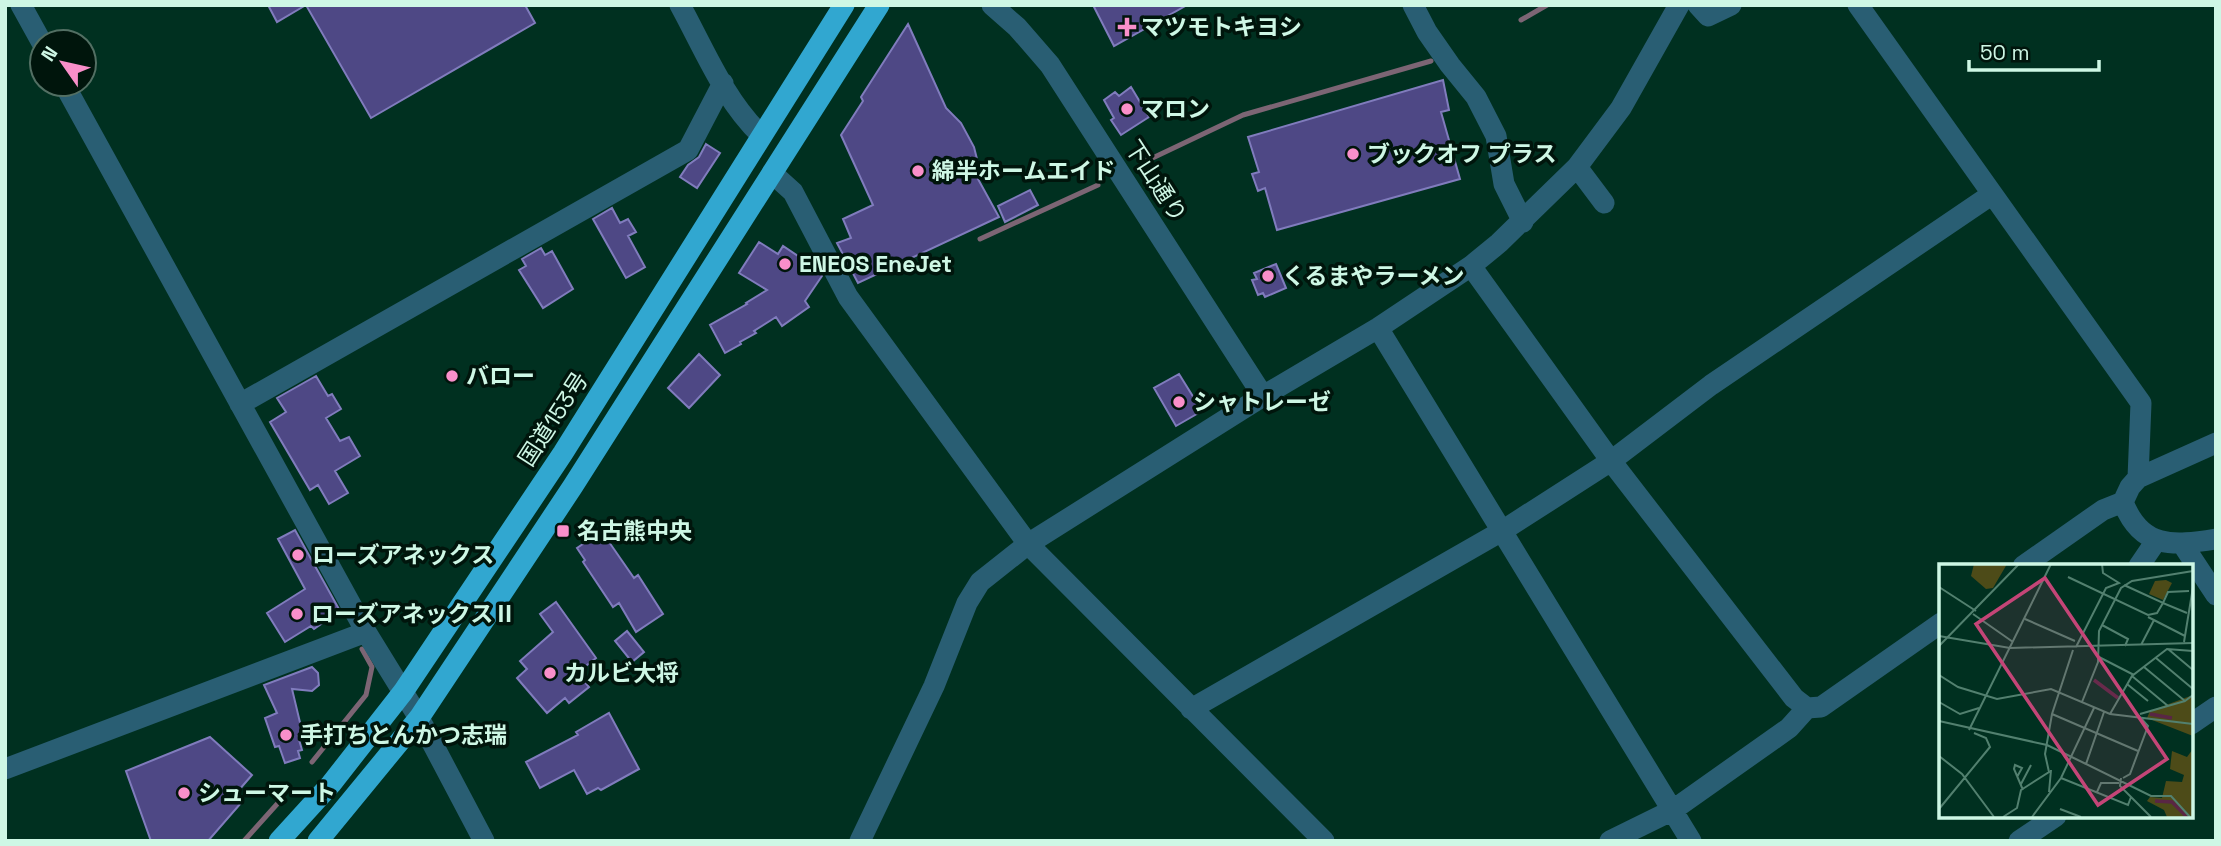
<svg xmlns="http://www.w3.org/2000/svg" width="2221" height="846" viewBox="0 0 2221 846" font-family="'Space Grotesk','Noto Sans JP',sans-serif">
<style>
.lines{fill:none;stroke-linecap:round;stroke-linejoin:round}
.stream{stroke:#7c6574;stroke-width:5}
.building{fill:#4e4885;stroke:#807cbd;stroke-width:2}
.minor{stroke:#295e73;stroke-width:21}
.highway{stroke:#31a7d0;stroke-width:21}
.poi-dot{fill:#f98fca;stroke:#00150c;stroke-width:2.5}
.labels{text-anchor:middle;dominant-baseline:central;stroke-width:7;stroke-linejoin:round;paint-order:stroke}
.poi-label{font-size:23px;font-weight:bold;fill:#cef7e5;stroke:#00150c;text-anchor:start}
.street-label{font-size:23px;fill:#cef7e5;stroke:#00150c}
.inset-river{fill:none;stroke:#592644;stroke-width:3.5}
.inset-road{fill:none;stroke:#52806f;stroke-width:2}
.view{fill:#c44577;fill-opacity:0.15;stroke:#c44577;stroke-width:3.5}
.inset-edge{fill:none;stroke:#cef7e5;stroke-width:3.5}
</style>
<rect width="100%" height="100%" fill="#003020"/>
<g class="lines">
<path class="stream" d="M1521,20L1547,5
M1142,163L1243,115L1431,61
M980,239L1098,185
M312,762L366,695L372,667L362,649
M244,841L278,803"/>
</g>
<path class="building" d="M268,5H525L535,23L371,118L306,5L277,22Z
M1093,5H1187L1114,46Z
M908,24L946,108L961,123L974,147L978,163V179L999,217L858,283L837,243L851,238L843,219L873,205L841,135L863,101L861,97Z
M1443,80L1449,110L1441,112L1460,179L1277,230L1265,188L1258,191L1252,174L1259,172L1248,137Z
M1131,87L1149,117L1121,135L1111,120L1114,118L1104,100L1115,92L1119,96Z
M706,144L720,153L697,188L680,177L688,165L699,157Z
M1030,190L1038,205L1005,222L998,206Z
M612,208L620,223L628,219L636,232L628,236L645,267L626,278L593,219Z
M759,242L778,254L783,246L804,260L806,257L815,262L822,276L805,301L809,307L782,326L776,317L754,331L756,333L740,342L741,344L725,353L710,325L747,304L746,303L767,290L739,273Z
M541,248L545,255L552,251L573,289L543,308L519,270L526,266L522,259Z
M1276,264L1286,288L1265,297L1263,293L1258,295L1252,280L1257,279L1254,273Z
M699,354L720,375L689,408L668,388Z
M1179,374L1202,411L1176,426L1154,388Z
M316,376L328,396L332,394L341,409L326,418L340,441L349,437L360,456L335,471L348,493L329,504L318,485L310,490L270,422L286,412L277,398Z
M605,529L613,540L609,542L634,578L638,575L663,614L636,632L619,603L613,607L583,562L585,560L577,548Z
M295,530L340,611L314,629L311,626L285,642L267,613L305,589L278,539Z
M556,602L596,658L577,673L589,687L569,703L565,698L547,713L517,678L527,669L520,661L553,632L540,614Z
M627,631L644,652L632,662L615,641Z
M312,667L318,673L319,685L312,691L292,689L303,735L298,736L302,750L298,751L300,758L285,763L279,746L275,747L265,718L277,713L264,685Z
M609,713L639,769L601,790L598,788L587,794L574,770L540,788L526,762L578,735L576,732Z
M210,737L252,775L232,798L241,803L208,841H151L126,771Z"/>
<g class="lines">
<path class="minor" d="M21,5L42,43
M680,5C704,49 725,101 761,135
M992,5L1017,27L1050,65L1263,396
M1413,5L1427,32L1450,65L1476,97L1496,136L1504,184L1523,222
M1698,5L1708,16L1731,5
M1858,5L2141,403L2138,478
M64,84L366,632L419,718L484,841
M1577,167L1604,203
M772,173L793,192L848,297L1028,544L1324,841
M1471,266L1611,461L1794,698L1807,708L1821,707L1941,623
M1378,328L1691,841
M240,404L688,150L723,83
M2123,502C2141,549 2173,546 2216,539
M2183,545L2216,595
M2023,566L2103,510L2123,502L2130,487L2138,478L2216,443
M2139,566L2156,541
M1191,709L1502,531L1611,461L1711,385L1991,195
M2191,724L2216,707
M5,769L366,632
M860,841L934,686L967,603L980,582L1028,544L1263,396L1378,328L1471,266L1499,243L1577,167L1621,108L1679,5
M1610,841L1673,810L1789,728L1807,708
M2019,841L2056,816"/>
<path class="highway" d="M279,841L331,784L403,692L563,453L844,5
M318,841L419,718L573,486L879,5"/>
</g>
<g class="poi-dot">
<path d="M1123.5 16.5h7v7h7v7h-7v7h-7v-7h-7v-7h7z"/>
<circle cx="1127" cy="109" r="7"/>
<circle cx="1353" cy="154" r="7"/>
<circle cx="918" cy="171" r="7"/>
<circle cx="785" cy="264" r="7"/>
<circle cx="1268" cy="276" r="7"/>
<circle cx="452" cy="376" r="7"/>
<circle cx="1179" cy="402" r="7"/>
<rect x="556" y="524" width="14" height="14" rx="3.5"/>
<circle cx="298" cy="555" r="7"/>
<circle cx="297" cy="614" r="7"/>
<circle cx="550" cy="673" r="7"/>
<circle cx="286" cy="735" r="7"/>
<circle cx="184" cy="793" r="7"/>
</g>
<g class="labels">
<g class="poi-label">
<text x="1141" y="27">マツモトキヨシ</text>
<text x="1141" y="109">マロン</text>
<text x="1367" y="154">ブックオフ プラス</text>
<text x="932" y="171">綿半ホームエイド</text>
<text x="799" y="264">ENEOS EneJet</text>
<text x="1282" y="276">くるまやラーメン</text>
<text x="466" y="376">バロー</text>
<text x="1193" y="402">シャトレーゼ</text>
<text x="577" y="531">名古熊中央</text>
<text x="312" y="555">ローズアネックス</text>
<text x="311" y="614">ローズアネックスⅡ</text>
<text x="564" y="673">カルビ大将</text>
<text x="300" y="735">手打ちとんかつ志瑞</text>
<text x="198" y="793">シューマート</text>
</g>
<g class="street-label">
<text transform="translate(1156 181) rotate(57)">下山通り</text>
<text transform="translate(553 419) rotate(-57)">国道153号</text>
</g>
</g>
<g transform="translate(1939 564)">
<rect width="254" height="254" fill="#003020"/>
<path d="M35,0H68L54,24L47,25L32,12ZM227,16L233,19L224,36L210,30L216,17ZM254,131V172L208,154L211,147ZM254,185V253H228L225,246L208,237L211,233L223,234L227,217L243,218L245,211L231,205L233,187L248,193Z" fill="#4d4b18"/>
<path class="inset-river" d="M155,116L179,134M211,150L233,154M216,237L233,238L248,253"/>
<path class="inset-road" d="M129,13L209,51L218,49L224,39L248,49M185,21L224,39L229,28L250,27M0,23L37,47M34,50L74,78M209,53L246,72M86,55L136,77M163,61L189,75L186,82M0,72L71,84L254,79M245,78L254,23M202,81L215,56M0,82L80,0M137,83L167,24L180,19L164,9L163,0M229,85L254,106M160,93L195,111M217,94L254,125M205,103L246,137L254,131M0,111L19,123L58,135L112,125L171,150L254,160M193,112L229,142M188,120L209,137M0,138L21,150L40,144M143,138L159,98L160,67L182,24L193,17L254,7M165,148L147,200L212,232H232L251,253M113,150L199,187M171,150L193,112L228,85L254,87M201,150L246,137M0,157L108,181L147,200M30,166L112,0M0,192L23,210L55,253M78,213L83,204L76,201L75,205L84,226M122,214L189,241L192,233M182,214L181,222L212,253M184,214L191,210L209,162L199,151M82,220L92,201M110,228L112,206M158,228L162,219H180M0,245L51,183L47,174L35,169M121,245L142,253M64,253L78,244L82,226L110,208L106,190L113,150L134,86M93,253L122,214L155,144"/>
<path class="view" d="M106,14L228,195L159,241L37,60Z"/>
<rect width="254" height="254" class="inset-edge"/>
</g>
<rect width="2221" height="846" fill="none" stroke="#cef7e5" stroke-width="14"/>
<g transform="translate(63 63) rotate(304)"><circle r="33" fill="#00150c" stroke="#526f63" stroke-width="2"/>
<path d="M0-5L12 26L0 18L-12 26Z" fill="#f98fca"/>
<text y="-10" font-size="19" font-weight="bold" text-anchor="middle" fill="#cef7e5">N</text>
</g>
<path d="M1969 60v10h130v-10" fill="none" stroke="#cef7e5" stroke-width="3.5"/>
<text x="1980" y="60" font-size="21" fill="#cef7e5" stroke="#00150c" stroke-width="5" paint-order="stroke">50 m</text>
</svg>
